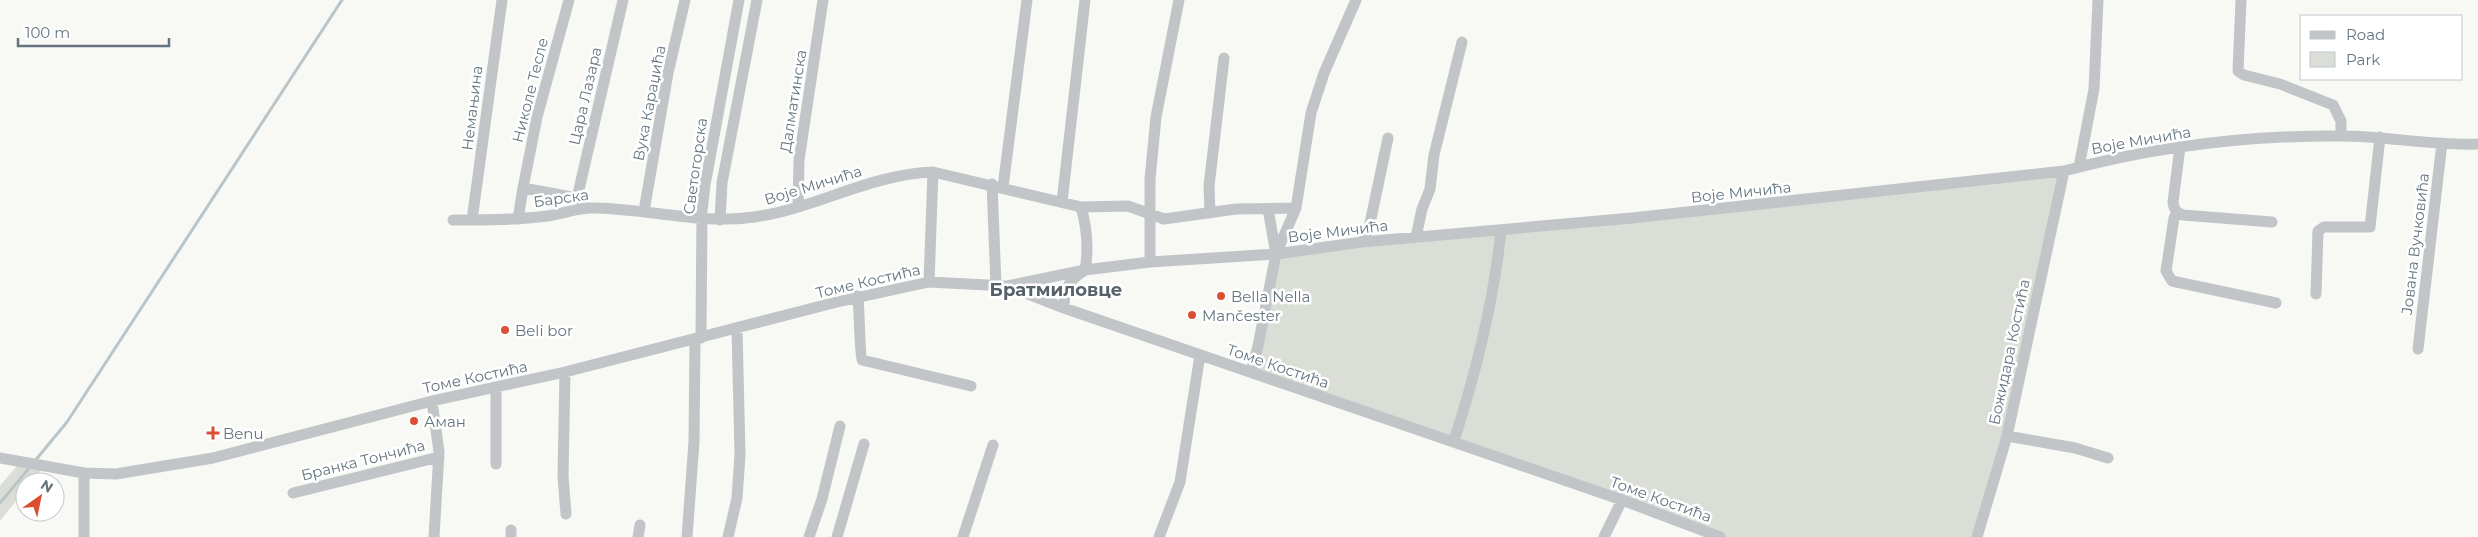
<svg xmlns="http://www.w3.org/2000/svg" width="2478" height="537" viewBox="0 0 2478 537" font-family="Montserrat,sans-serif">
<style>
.green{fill:#daded6}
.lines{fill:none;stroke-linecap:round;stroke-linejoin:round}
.stream{stroke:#b9c5c8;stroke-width:3}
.minor{stroke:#c1c5c8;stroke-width:11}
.poi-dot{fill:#da4f33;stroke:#fff;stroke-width:2}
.labels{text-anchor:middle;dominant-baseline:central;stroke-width:5;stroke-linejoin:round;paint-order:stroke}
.street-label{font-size:15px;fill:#64757f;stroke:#fff}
.poi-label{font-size:15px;fill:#64757f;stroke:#fff;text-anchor:start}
.quarter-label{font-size:18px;font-weight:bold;fill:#56626a;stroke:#fff}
</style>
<rect width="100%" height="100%" fill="#f8f8f5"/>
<path class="green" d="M2064,171L2007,436L1974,537H1720L1251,372L1276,254Z
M20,462L44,467L32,482H25V490L0,521V486Z"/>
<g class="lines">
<path class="stream" d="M34,462L67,422L342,0
M0,503L30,467"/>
<path class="minor" d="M2241,0L2238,71L2244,75L2280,84L2333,105L2341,121V136
M2180,147L2173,202C2174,210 2176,212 2183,215L2272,222
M2079,167L2094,89L2098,0
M992,184L996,285
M1003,187L1027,0
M523,188L537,117L569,0
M577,198L623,0
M1062,202L1085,0
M798,207L799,160L823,0
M1268,209L1276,254
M644,211L668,73L685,0
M1210,213L1209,186L1224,58
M2177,213L2174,218L2166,271L2172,281L2276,303
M518,219L523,188L577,198L583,202
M453,220C485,220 516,220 547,216C562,214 577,208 592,208C646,208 700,225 754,217C815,209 870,174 933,172
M472,220L502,0
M720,220L722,183L757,0
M1416,237L1422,209L1430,189L1434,155L1462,42
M1362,242L1369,228L1388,138
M1150,262V179L1156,117L1179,0
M929,282L933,172L1081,207L1128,206L1164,219L1236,209L1296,208
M1007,286L1085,270L1150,262L1276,254L1362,242L1632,218L2064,171C2154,147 2248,135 2342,136C2387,136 2433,146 2478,144
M2316,294L2318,231L2324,227H2370L2380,137
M858,296C859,306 860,357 862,360L971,386
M1064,308C1064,288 1069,280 1085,270C1089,248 1087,228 1081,207
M701,338L702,211L705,185L739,0
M2418,349L2442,143
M565,372L563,476L566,514
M1251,372L1258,346L1276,254L1296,208L1311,113L1324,73L1356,0
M432,401L439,452L434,537
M2007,436L2075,448L2108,458
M1454,441C1476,372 1494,303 1501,230
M0,458L84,473L116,474L213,458L432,401L565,372L837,302L929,282L1007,286L1064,308L1622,500L1720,537
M496,464V388
M293,493L439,457
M84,537V473
M511,537V530
M638,537L640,525
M687,537L694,442L695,340
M728,537L737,498L740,455L737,329
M809,537L822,499L840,426
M837,537L864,444
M963,537L993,445
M1159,537L1180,482L1200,355
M1604,537L1622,500
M1977,537L2007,436L2064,171"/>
</g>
<g class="poi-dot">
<circle cx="1221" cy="296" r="5"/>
<circle cx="1192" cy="315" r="5"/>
<circle cx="505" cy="330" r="5"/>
<circle cx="414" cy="421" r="5"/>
<path d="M210.5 425.5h5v5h5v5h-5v5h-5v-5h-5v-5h5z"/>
</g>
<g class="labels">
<g class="street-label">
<text transform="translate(530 90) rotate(-76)">Николе Тесле</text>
<text transform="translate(585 96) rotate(-77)">Цара Лазара</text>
<text transform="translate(793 101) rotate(-81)">Далматинска</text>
<text transform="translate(649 103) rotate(-79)">Вука Караџића</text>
<text transform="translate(472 108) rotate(-83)">Немањина</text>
<text transform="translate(2141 140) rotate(-10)">Воје Мичића</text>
<text transform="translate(695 166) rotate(-82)">Светогорска</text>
<text transform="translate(813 185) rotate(-17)">Воје Мичића</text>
<text transform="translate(1741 192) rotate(-6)">Воје Мичића</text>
<text transform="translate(561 198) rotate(-8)">Барска</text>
<text transform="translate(1338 231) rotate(-7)">Воје Мичића</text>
<text transform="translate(2415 244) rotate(-83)">Јована Вучковића</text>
<text transform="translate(868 281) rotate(-13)">Томе Костића</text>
<text transform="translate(2009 352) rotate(-78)">Божидара Костића</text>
<text transform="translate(1278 366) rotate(19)">Томе Костића</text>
<text transform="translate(475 377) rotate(-12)">Томе Костића</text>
<text transform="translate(363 460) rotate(-14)">Бранка Тончића</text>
<text transform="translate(1661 499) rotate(20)">Томе Костића</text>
</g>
<g class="poi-label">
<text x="1231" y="296">Bella Nella</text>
<text x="1202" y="315">Mančester</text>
<text x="515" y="330">Beli bor</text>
<text x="424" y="421">Аман</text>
<text x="223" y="433">Benu</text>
</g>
<g class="quarter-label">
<text x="1056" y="290">Братмиловце</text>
</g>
</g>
<rect x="2300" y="15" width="162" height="65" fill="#ffffff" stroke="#c1c8cc"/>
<rect x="2310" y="31" width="25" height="8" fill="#c1c5c8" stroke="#c1c8cc"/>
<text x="2346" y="40" font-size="15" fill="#64757f">Road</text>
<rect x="2310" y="52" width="25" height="15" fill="#daded6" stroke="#c1c8cc"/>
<text x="2346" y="65" font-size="15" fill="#64757f">Park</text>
<g transform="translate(40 497) rotate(33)"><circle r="24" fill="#ffffff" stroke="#c1c8cc"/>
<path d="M0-4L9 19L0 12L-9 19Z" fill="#da4f33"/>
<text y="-8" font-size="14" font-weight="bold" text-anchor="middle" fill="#64757f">N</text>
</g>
<path d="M18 38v8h151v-8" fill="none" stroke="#64757f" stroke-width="2.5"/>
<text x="25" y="38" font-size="15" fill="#64757f" stroke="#ffffff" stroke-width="4" paint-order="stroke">100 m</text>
</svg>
